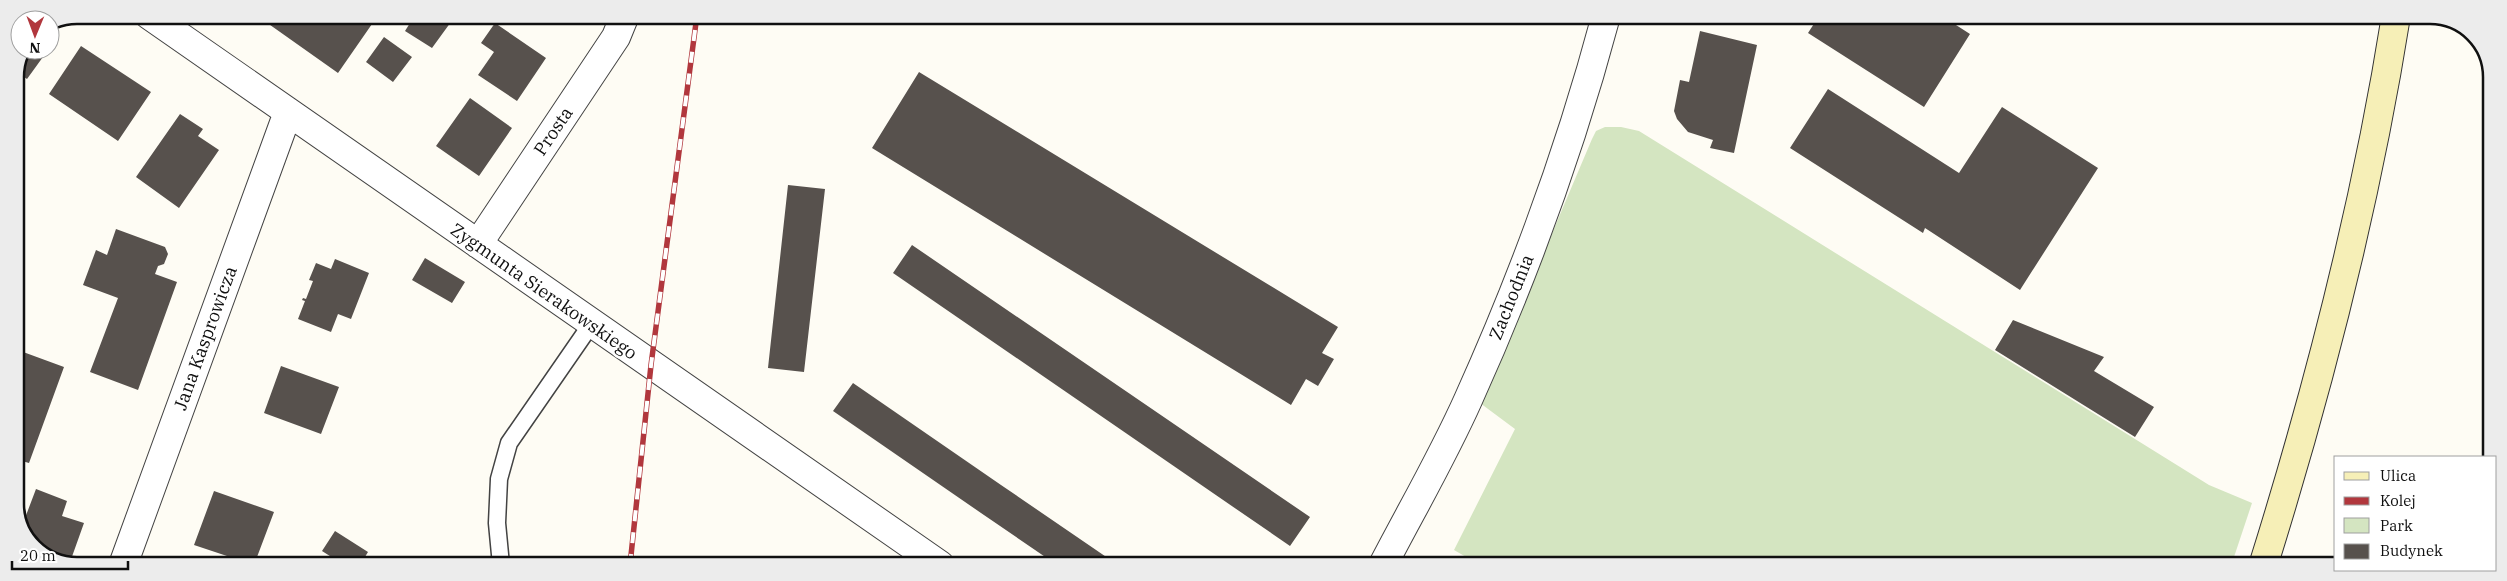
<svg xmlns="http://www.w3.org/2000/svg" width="2507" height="581" viewBox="0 0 2507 581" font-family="'IBM Plex Serif',serif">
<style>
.green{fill:#d4e5c1}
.building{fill:#57514d}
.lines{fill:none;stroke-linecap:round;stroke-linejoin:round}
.lane-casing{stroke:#434343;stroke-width:19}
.street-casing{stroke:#434343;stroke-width:30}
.secondary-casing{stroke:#323232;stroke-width:30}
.lane{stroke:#fff;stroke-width:16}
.street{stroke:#fff;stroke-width:28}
.secondary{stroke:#f6efb7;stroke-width:28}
.rail-casing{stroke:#b1373d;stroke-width:5.5}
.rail{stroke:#fff;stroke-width:4;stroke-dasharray:11;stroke-linecap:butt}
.labels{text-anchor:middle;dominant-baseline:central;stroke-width:5;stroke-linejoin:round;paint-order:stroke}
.street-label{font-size:18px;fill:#101010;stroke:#fff}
.rim{fill:none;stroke:#101010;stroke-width:2.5}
</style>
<rect width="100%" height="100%" fill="#fefcf4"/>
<path class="green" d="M1605,127H1621L1639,131L2209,485L2252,503L2231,566L1480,565L1454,550L1515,429L1480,403L1592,139L1596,131Z"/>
<path class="building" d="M256,15H359L372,24L338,73Z
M415,15H456L432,48L405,31Z
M1819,16H1890L1898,21L1901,16H1942L1970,34L1924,107L1808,33Z
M495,23L546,58L517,101L478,75L494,52L481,43Z
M1700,31L1757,45L1734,153L1710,148L1713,140L1688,132L1677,119L1674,111L1680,80L1689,82Z
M50,35L56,39L50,47Z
M384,37L412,57L393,82L366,62Z
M81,46L151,92L118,141L49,94Z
M26,50H48L27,79L21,75L15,84V77Z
M919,72L1338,327L1322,353L1334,359L1318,386L1306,379L1291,405L872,148Z
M1828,89L1959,173L2002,107L2098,168L2020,290L1925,228L1923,233L1790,148Z
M470,98L512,128L479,176L436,146Z
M180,114L203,129L198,136L219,150L179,208L136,177Z
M788,185L825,189L804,372L768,368Z
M116,229L165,247L168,254L164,264L158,266L155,274L177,282L138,390L90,372L118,298L83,285L96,250L107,255Z
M912,245L1310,517L1290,546L893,273Z
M425,258L465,282L452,303L412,280Z
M335,259L369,273L351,319L338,314L331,332L298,319L305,301L302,300L303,298L306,299L313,281L309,280L316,263L331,269Z
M2013,320L2104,357L2094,371L2154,407L2135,437L1995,350Z
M15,349L64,367L29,463L15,459Z
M281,366L339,387L321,434L264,413Z
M853,383L1001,485L1118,565H1057L981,513L833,411Z
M36,489L67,501L62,516L84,523L69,565H65L31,545L22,526Z
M214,491L274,512L254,565L194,545Z
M335,531L368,552L360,565H329L333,558L322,551Z"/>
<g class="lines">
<g class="lane-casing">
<path id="lane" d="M501,565L497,523L499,479L509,443L592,323"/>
</g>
<g class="street-casing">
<path id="street" d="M149,15L940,565
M478,244L616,37L625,15
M123,565L288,112
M1383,565C1411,511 1443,456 1468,400C1524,276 1571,147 1606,16"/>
</g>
<g class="secondary-casing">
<path id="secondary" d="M2263,566C2320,384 2366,205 2396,16"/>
</g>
<use href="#lane" class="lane"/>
<use href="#street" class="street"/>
<use href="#secondary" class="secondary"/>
<g class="rail-casing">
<path id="rail" d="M630,565L651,365L697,15"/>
</g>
<use href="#rail" class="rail"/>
</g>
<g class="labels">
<g class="street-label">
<text transform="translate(553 131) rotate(-56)">Prosta</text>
<text transform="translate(544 291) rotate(35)">Zygmunta Sierakowskiego</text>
<text transform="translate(1511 297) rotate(-68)">Zachodnia</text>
<text transform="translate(205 338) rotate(-70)">Jana Kasprowicza</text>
</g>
</g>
<path d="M0 0H2507V581H0ZM77 24H2430A53 53 0 0 1 2483 77V504A53 53 0 0 1 2430 557H77A53 53 0 0 1 24 504V77A53 53 0 0 1 77 24Z" fill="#ececec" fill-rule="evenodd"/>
<path class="rim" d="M77 24H2430A53 53 0 0 1 2483 77V504A53 53 0 0 1 2430 557H77A53 53 0 0 1 24 504V77A53 53 0 0 1 77 24Z"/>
<rect x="2334" y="456" width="162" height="115" fill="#ffffff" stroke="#9f9f9f"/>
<rect x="2344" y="472" width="25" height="8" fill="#f6efb7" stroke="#9f9f9f"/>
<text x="2380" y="481" font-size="15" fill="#101010">Ulica</text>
<rect x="2344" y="497" width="25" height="8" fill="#b1373d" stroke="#9f9f9f"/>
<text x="2380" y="506" font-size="15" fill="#101010">Kolej</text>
<rect x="2344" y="518" width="25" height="15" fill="#d4e5c1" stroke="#9f9f9f"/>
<text x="2380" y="531" font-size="15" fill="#101010">Park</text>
<rect x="2344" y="544" width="25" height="15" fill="#57514d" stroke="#9f9f9f"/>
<text x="2380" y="556" font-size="15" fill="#101010">Budynek</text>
<g transform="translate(35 35) rotate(181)"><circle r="24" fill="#ffffff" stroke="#9f9f9f"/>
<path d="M0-4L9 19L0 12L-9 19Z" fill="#b1373d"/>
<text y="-8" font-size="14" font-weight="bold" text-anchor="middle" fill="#101010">N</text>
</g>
<path d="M12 561v8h116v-8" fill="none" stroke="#101010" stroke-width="2.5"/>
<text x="20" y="561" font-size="15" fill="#101010" stroke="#ffffff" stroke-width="4" paint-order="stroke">20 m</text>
</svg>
